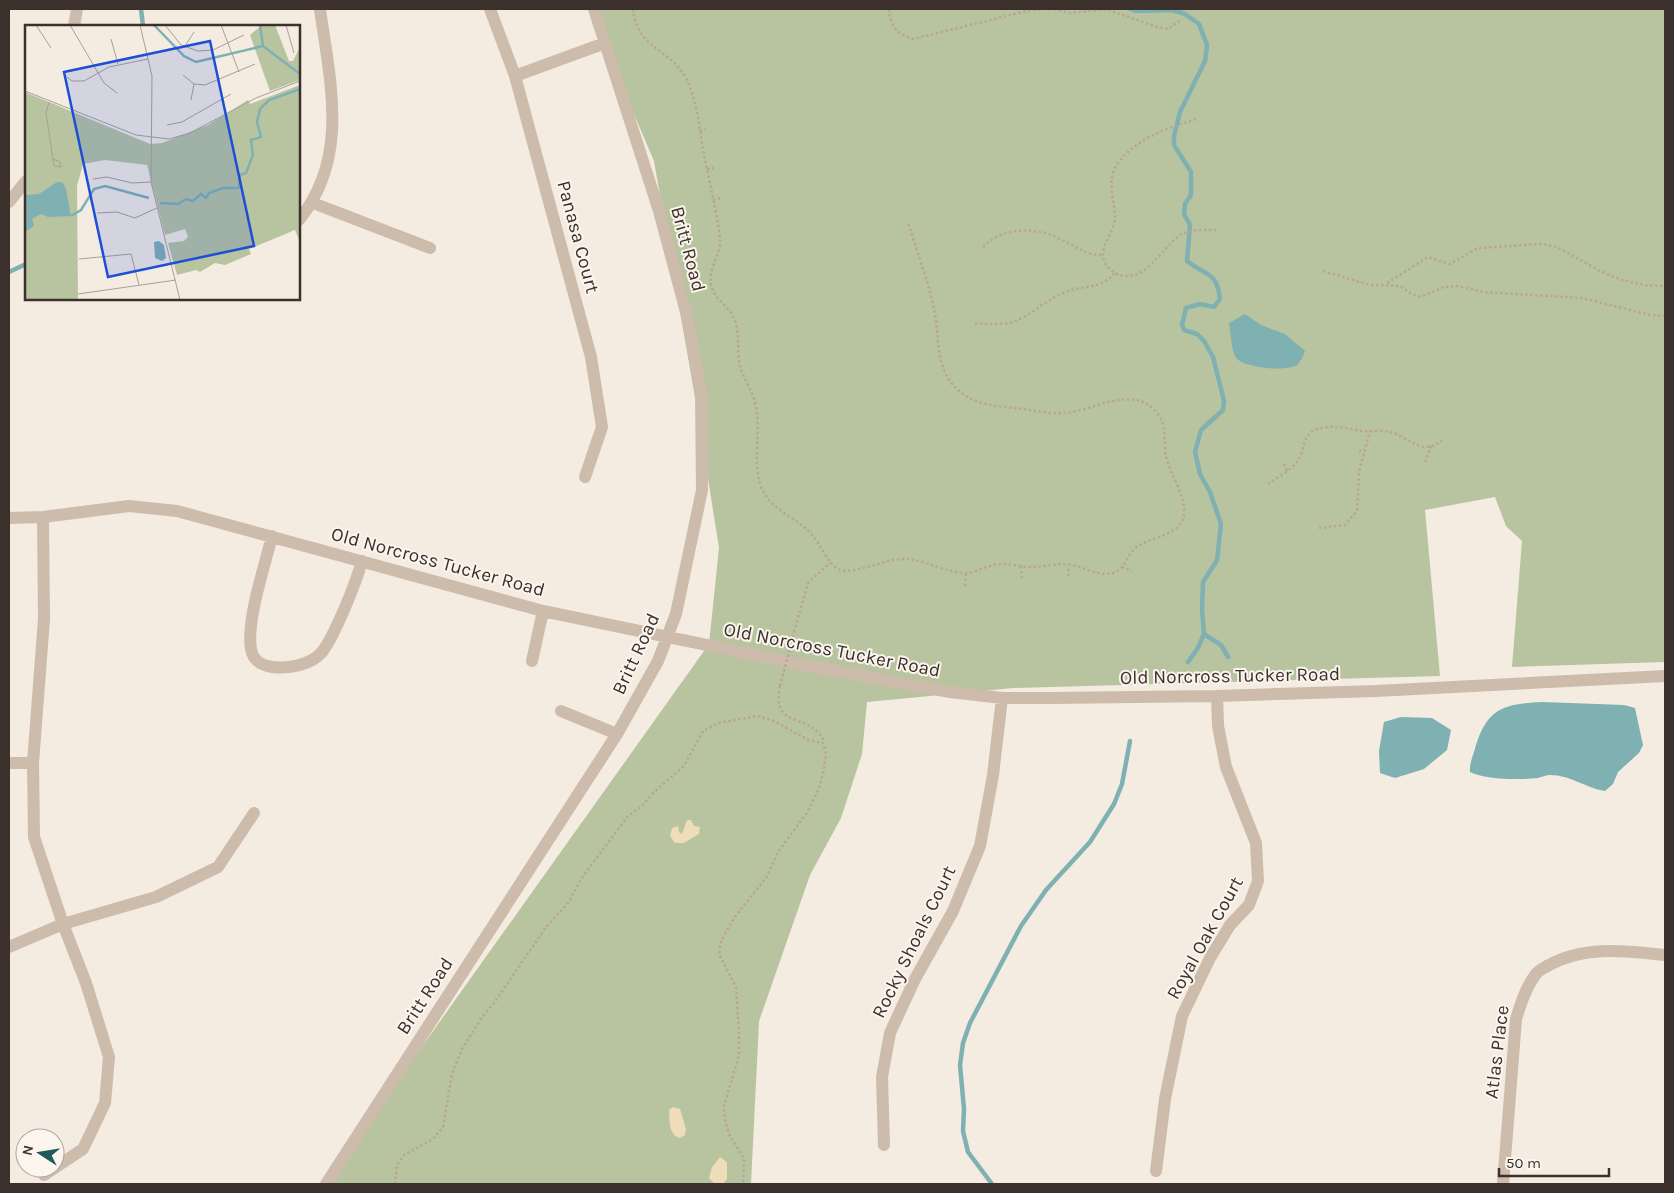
<svg xmlns="http://www.w3.org/2000/svg" width="1674" height="1193" viewBox="0 0 1674 1193" font-family="Karla,sans-serif">
<style>
.green{fill:#b8c4a0}
.sand{fill:#efdcb8}
.water{fill:#7fb0b2}
.lines{fill:none;stroke-linecap:round;stroke-linejoin:round}
.stream{stroke:#7fb0b2;stroke-width:4.5}
.path{stroke:#b9a596;stroke-width:2.5;stroke-dasharray:2.5 2.5;stroke-linecap:butt}
.minor{stroke:#cdbbac;stroke-width:12}
.path-bridge{stroke:#b9a596;stroke-width:2.5;stroke-dasharray:2.5 2.5;stroke-linecap:butt}
.labels{text-anchor:middle;dominant-baseline:central;stroke-width:4;stroke-linejoin:round;paint-order:stroke}
.street-label{font-size:19px;fill:#3b302b;stroke:#fbf5ee}
.inset-river{fill:none;stroke:#7fb0b2;stroke-width:2.5}
.inset-road{fill:none;stroke:#aaa098;stroke-width:1}
.view{fill:#1d4ed8;fill-opacity:0.15;stroke:#1d4ed8;stroke-width:2.5}
.inset-edge{fill:none;stroke:#3b302b;stroke-width:2.5}
</style>
<rect width="100%" height="100%" fill="#f4ebe1"/>
<path class="green" d="M589,9H1665V662L1512,667L1522,541L1506,526L1495,497L1425,510L1440,676L1013,688L867,702L862,754L841,818L810,875L759,1021L751,1184H324L709,644L719,548L698,415L654,161Z"/>
<path class="sand" d="M687,820H691L694,826L700,827L699,834L684,843H675L670,836L672,828L678,826L679,832L682,834Z
M673,1107L680,1109L686,1129L685,1135L680,1138C668,1135 670,1120 669,1110Z
M720,1157L727,1162V1179L723,1184H715L709,1178L712,1167Z"/>
<path class="water" d="M1245,314L1261,325L1285,334L1305,351C1303,357 1301,361 1297,365C1286,372 1244,368 1236,358C1231,350 1231,333 1229,323Z
M1542,702L1624,705L1635,708L1643,745L1639,753L1618,772L1613,784L1605,791C1586,788 1570,775 1550,775C1546,775 1542,777 1538,778C1521,780 1485,780 1470,772C1469,763 1474,754 1476,745C1488,707 1505,704 1542,702Z
M1401,717L1432,718L1451,730L1447,750L1424,769L1395,778L1380,773L1379,751L1384,722Z"/>
<g class="lines">
<path class="stream" d="M141,9L143,26
M1130,9L1135,11L1172,10L1185,14L1199,24L1207,45L1205,61L1180,112L1174,136V145L1191,172V195L1185,204L1184,214L1190,225L1187,261C1206,276 1217,271 1220,299L1214,307L1200,304L1186,308L1182,325L1184,330L1197,334L1204,341L1213,357L1224,401L1223,410L1201,430L1195,452L1200,474L1210,492L1221,524L1217,560L1203,582L1202,609L1204,634L1198,648L1188,662
M9,272L26,264
M1204,634L1221,645L1228,657
M992,1184L968,1152L963,1131L964,1109L960,1065L963,1043L970,1023L1021,926L1046,890L1090,842L1114,804L1122,784L1130,741"/>
<path class="path" d="M633,9C637,50 671,48 687,80C696,100 699,122 702,144C707,170 713,197 718,223C719,230 720,236 720,242C719,257 708,271 711,285C714,299 727,305 733,316C741,331 736,350 740,366C744,380 754,393 756,407C762,436 748,476 769,500C781,514 801,521 813,536C822,546 827,564 840,570C855,575 887,557 908,559C927,561 945,572 964,573C974,573 984,567 994,565C1007,562 1019,567 1032,567C1042,567 1053,564 1063,564C1079,564 1097,577 1113,573C1126,569 1127,553 1138,546C1154,536 1185,535 1184,510C1183,490 1170,474 1166,456C1163,441 1168,426 1157,413C1132,382 1092,413 1062,413C1049,414 1036,411 1024,409C997,406 967,406 950,381C936,361 939,336 935,314C929,283 917,252 908,222
M889,9C890,26 897,34 913,39L1031,10L1051,9
M1054,9L1070,13L1106,9L1157,27L1168,29L1182,19
M1196,119C1168,128 1137,138 1118,163C1105,181 1115,199 1115,218C1114,236 1093,251 1109,268C1113,272 1119,276 1125,276C1150,278 1163,245 1182,234C1192,229 1205,230 1216,230
M700,131L706,129
M707,169L714,168
M713,200L721,198
M983,247C1003,227 1035,226 1060,239C1076,246 1084,255 1103,255
M1323,271L1370,285L1400,286L1412,294L1421,297L1444,287L1457,286L1483,292L1582,298L1650,315L1665,316
M1387,283L1428,257L1450,264L1478,248L1542,244L1557,247L1600,271L1622,280L1644,285L1665,286
M975,323C986,324 998,325 1009,323C1029,318 1044,301 1063,293C1083,284 1099,291 1115,273
M1359,451H1365
M1425,462L1431,446
M1284,464L1287,471
M1268,484C1278,477 1292,470 1298,460C1306,449 1301,435 1317,429C1333,424 1348,429 1363,431C1372,432 1381,430 1390,432C1409,437 1423,457 1442,440
M1319,528L1345,525L1357,511L1359,472L1370,431
M1021,566L1022,578
M1122,567L1132,571
M1068,576L1069,565
M965,586L966,573
M794,632L808,583L830,563
M780,686C771,730 808,712 823,739V743
M395,1184L397,1165L404,1155L433,1139L443,1127L452,1074L462,1049L482,1017L494,1003L546,927L568,903L583,876L628,816L641,807L654,792L684,766L703,731L718,723L758,716L774,721L808,740L823,743L826,754L824,768L820,786L808,811L778,852L766,878L734,918L721,941L719,954L736,987L739,1032V1055L724,1106L725,1120L729,1134L744,1159L743,1184"/>
<path class="minor" d="M490,9L515,76L591,357L602,427L585,477
M74,26L77,9
M515,76L605,43
M9,202L26,181
M313,203L430,248
M299,220C350,157 330,82 320,9
M43,517L44,619L33,763L34,837L63,924L86,983L109,1057L105,1103L83,1149L44,1175
M9,518L43,517L129,506L177,511L543,611L799,664L950,692L1002,698H1052L1217,696L1376,691L1665,676
M272,536C265,565 246,621 251,649C253,661 261,665 272,667C288,669 311,665 322,652C335,635 356,583 362,561
M532,661L543,611
M561,711L617,734
M9,763H33
M9,947L63,924L156,897L218,867L254,813
M884,1145L882,1077L890,1033L915,979L953,911L980,846L993,775L1002,698
M1156,1171L1165,1099L1182,1016L1210,958L1230,925L1249,905L1258,881L1256,843L1226,767L1218,726L1217,696
M326,1184L617,734L658,661L676,614L702,490L701,391L686,312L659,211L594,9
M1503,1184L1516,1019C1521,1003 1526,987 1536,974C1539,970 1544,968 1549,965C1585,945 1626,951 1665,955"/>
<path class="path-bridge" d="M780,686L794,632"/>
</g>
<g class="labels">
<g class="street-label">
<text transform="translate(578 237) rotate(75)">Panasa Court</text>
<text transform="translate(688 249) rotate(75)">Britt Road</text>
<text transform="translate(438 562) rotate(15)">Old Norcross Tucker Road</text>
<text transform="translate(832 650) rotate(11)">Old Norcross Tucker Road</text>
<text transform="translate(636 654) rotate(-65)">Britt Road</text>
<text transform="translate(1230 676) rotate(-1)">Old Norcross Tucker Road</text>
<text transform="translate(1205 938) rotate(-61)">Royal Oak Court</text>
<text transform="translate(914 942) rotate(-64)">Rocky Shoals Court</text>
<text transform="translate(425 996) rotate(-57)">Britt Road</text>
<text transform="translate(1497 1052) rotate(-83)">Atlas Place</text>
</g>
</g>
<g transform="translate(25 25)">
<rect width="275" height="275" fill="#f4ebe1"/>
<path d="M237,0H250L264,36H268L275,22V55L245,66L225,10ZM275,60V217L270,205L224,224L226,229L200,240L190,238L175,247L171,245L152,250L143,218L159,216L163,212L160,204L140,210L122,140L80,135L58,139L52,161L53,275H0V67L125,119L137,118L183,100L223,75L225,79Z" fill="#b8c4a0"/>
<path d="M32,157H37L41,164L46,191L23,192L16,189L7,194L9,201L0,207V170L14,169ZM134,216L139,220L141,233L137,236L130,233L129,217Z" fill="#7fb0b2"/>
<path class="inset-river" d="M129,0L159,31L171,37L238,21M235,0L238,21L275,49M135,178L153,179L161,174L168,176L176,169L181,173L184,168L198,163H214L215,150L221,148L228,130L226,115L236,112L232,97L235,84L244,75L275,64M46,191L56,185L69,164L80,161L124,173"/>
<path class="inset-road" d="M11,0L26,23M45,0L79,58L92,68M115,0L127,51L126,157L155,275M140,0L156,20L173,26L188,25L219,10M196,0L214,47M261,0L269,28M86,14L93,39M160,21L169,7M158,50L169,59L180,60L230,39M42,52L47,56H59L84,42L123,34M0,66L111,110L144,114L165,108L231,73L275,56M166,75L169,59M24,77L21,88L29,141L36,142L35,137L28,134M142,100L157,97L206,69M68,154L82,152L107,158L126,157M72,188L92,187L110,193L132,183M54,234L106,229L114,260M53,269L151,255"/>
<path class="view" d="M185,16L229,221L83,252L39,47Z"/>
<rect width="275" height="275" class="inset-edge"/>
</g>
<rect width="1674" height="1193" fill="none" stroke="#3b302b" stroke-width="20"/>
<g transform="translate(40 1153) rotate(282)"><circle r="24" fill="#fbf5ee" stroke="#aea6a0"/>
<path d="M0-4L9 19L0 12L-9 19Z" fill="#1f5a5e"/>
<text y="-8" font-size="14" font-weight="bold" text-anchor="middle" fill="#3b302b">N</text>
</g>
<path d="M1499 1168v8h110v-8" fill="none" stroke="#3b302b" stroke-width="2.5"/>
<text x="1506" y="1168" font-size="15" fill="#3b302b" stroke="#fbf5ee" stroke-width="4" paint-order="stroke">50 m</text>
</svg>
